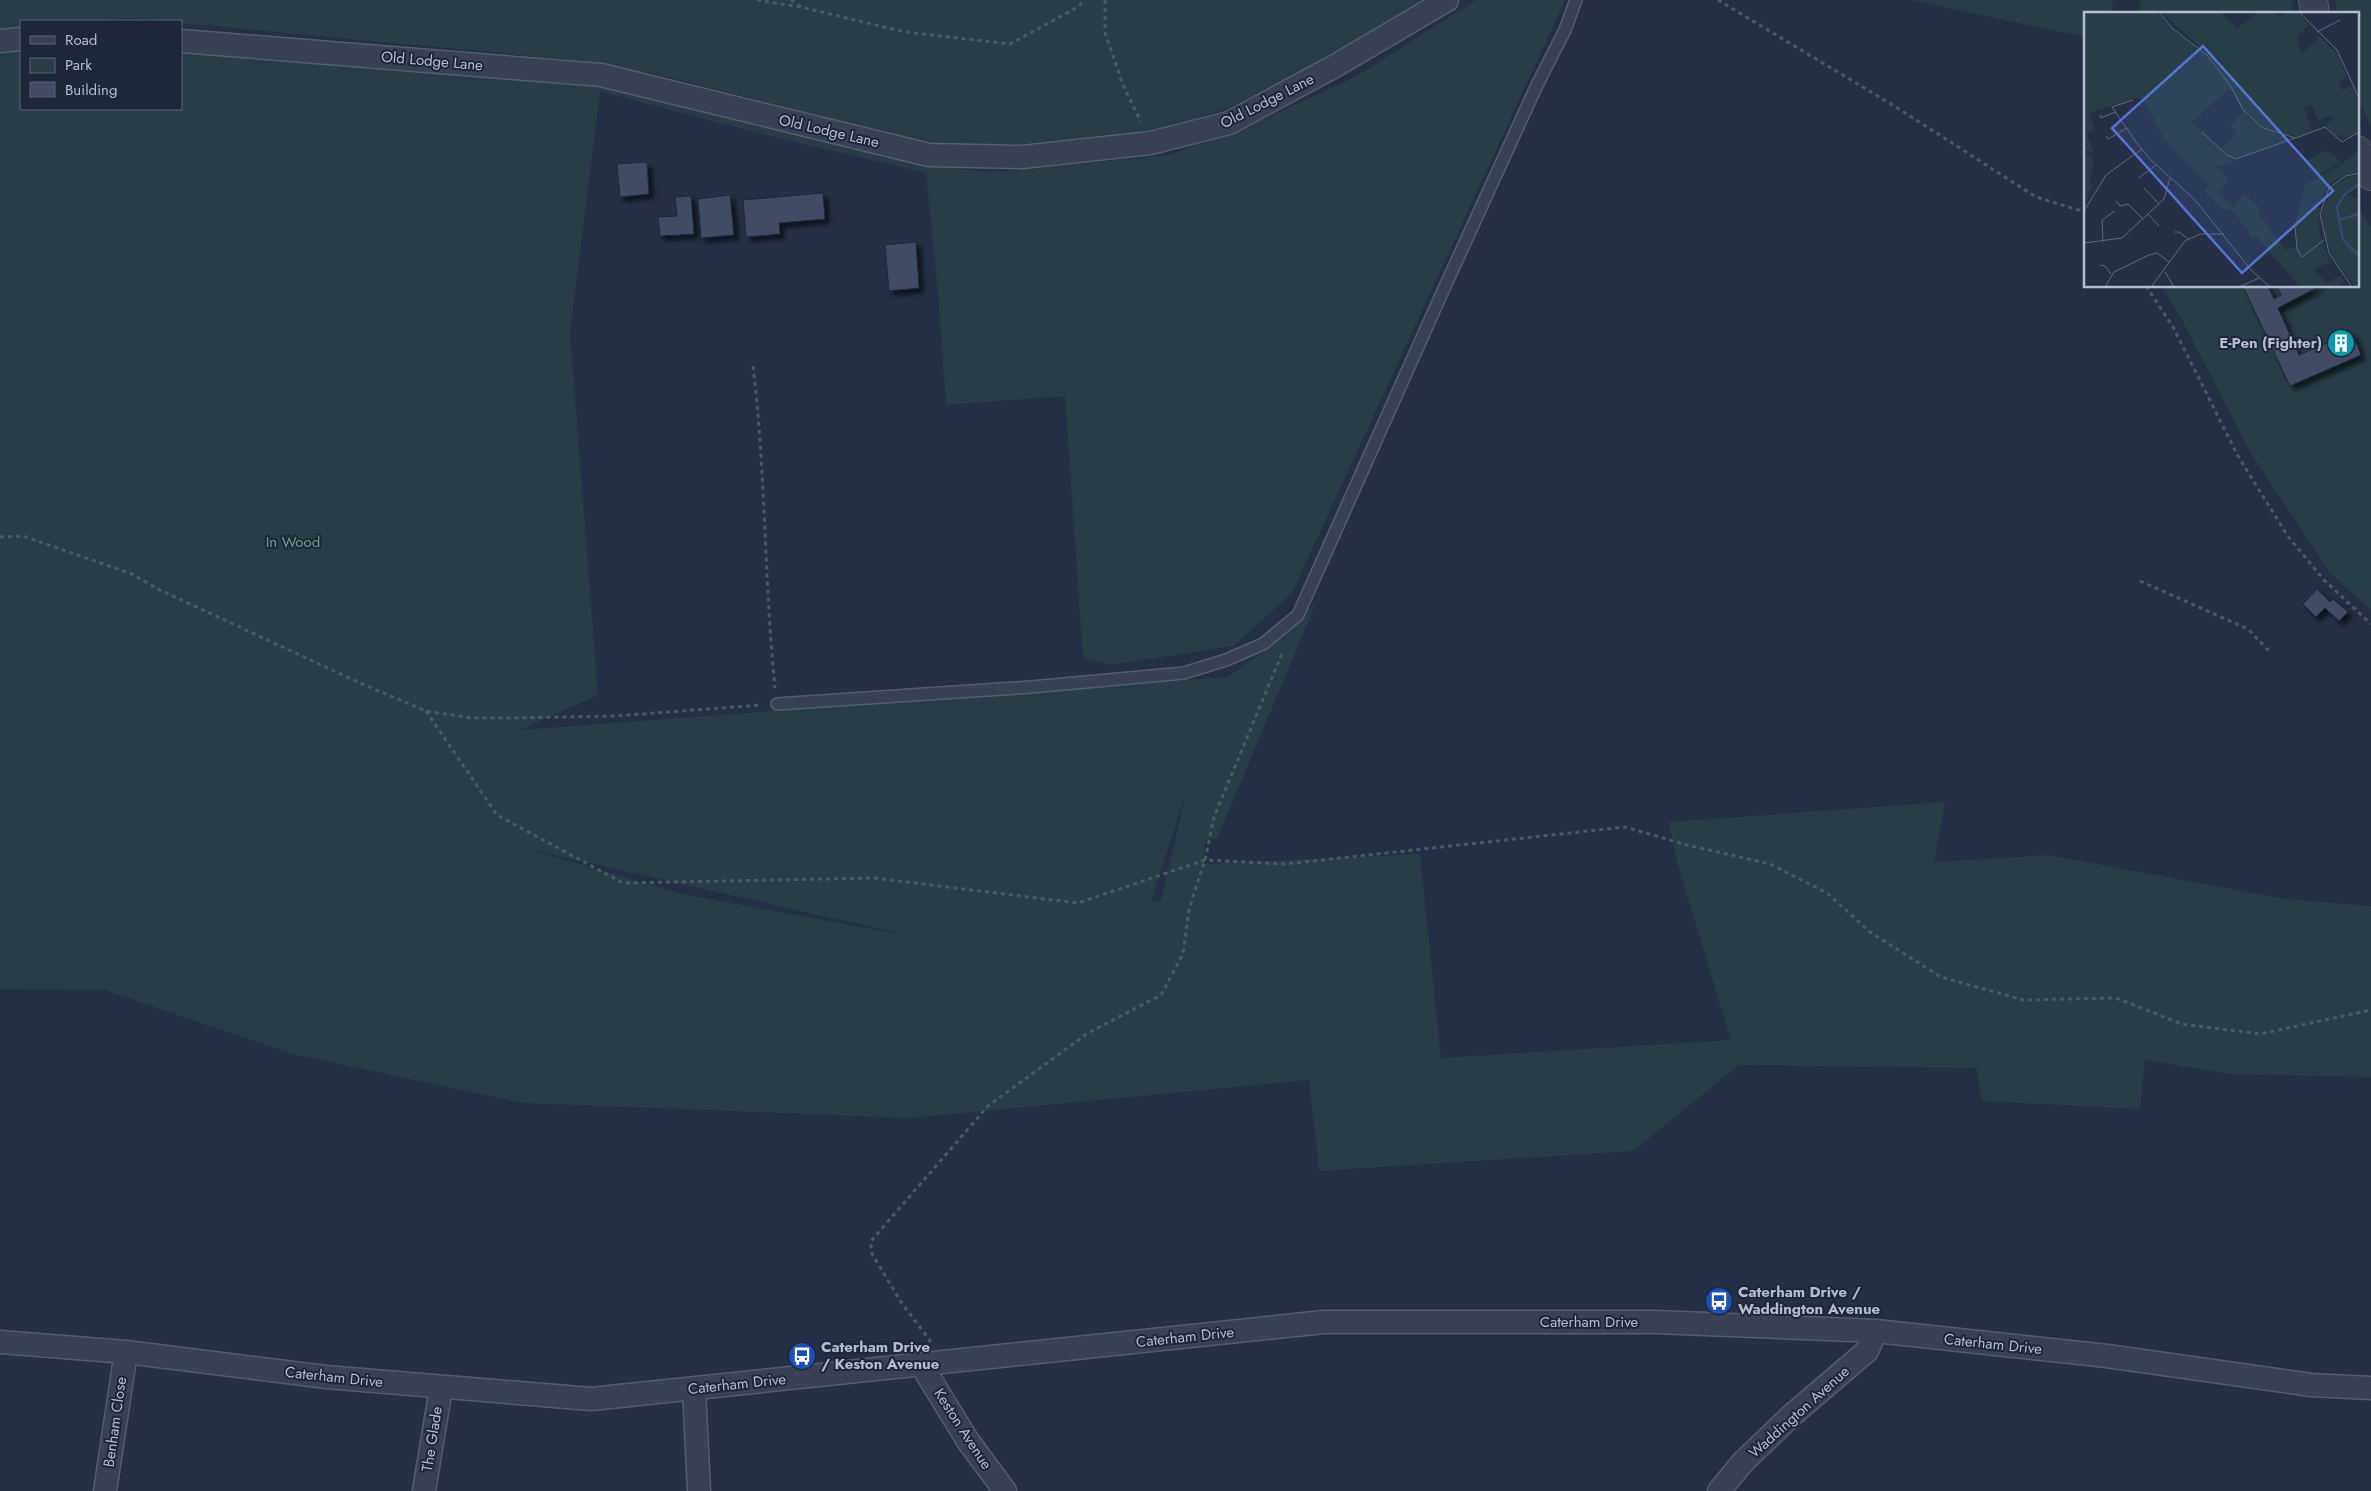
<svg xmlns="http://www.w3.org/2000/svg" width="2371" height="1491" viewBox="0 0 2371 1491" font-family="Jost,sans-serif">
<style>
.green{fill:#273e46;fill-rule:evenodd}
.building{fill:#424b65;stroke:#20283c;filter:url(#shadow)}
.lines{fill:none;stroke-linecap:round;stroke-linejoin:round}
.service-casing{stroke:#555c6e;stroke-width:14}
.minor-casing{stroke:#555c6e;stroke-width:25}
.tertiary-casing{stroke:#555c6e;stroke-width:30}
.path{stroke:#455b62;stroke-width:3;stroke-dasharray:4 4;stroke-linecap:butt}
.service{stroke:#3a4154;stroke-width:11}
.minor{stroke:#3a4154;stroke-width:22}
.tertiary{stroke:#3a4154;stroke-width:28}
.labels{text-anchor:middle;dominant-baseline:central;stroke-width:4;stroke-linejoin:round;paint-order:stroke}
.street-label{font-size:15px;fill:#b7bdce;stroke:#1e263a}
.poi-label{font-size:15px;font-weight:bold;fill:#b7bdce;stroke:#1e263a;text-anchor:start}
.park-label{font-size:15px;fill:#6ca07e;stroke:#1e263a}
.inset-river{fill:none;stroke:#37486d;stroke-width:2.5}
.inset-road{fill:none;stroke:#5f687c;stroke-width:1}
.view{fill:#5375d4;fill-opacity:0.15;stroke:#5375d4;stroke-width:2.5}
.inset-edge{fill:none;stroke:#b7bdce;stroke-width:2.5}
</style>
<defs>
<filter id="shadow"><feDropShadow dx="4.5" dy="4.5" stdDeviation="2.5" flood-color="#0009"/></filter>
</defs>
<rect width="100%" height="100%" fill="#252f45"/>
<path class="green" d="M0,0H1434L1405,18L1226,109L1158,130L1022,144L937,146L668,77L594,62L181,23V21L128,18L93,21H21V28L0,30Z
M1476,0H1565L1292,593L1234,646L1111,665L1083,658L1065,396L946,405L938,292L926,173L770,136L600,91L570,332L598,695L520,730L1227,677L1265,651L1317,601L1217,839L1206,840L1202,864L1420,854L1441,1058L1731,1040L1677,862L1669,822L1945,802L1934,862L2049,855L2285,899L2371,906V1077L2230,1074L2145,1060L2140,1109L1982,1101L1976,1068L1739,1065L1633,1151L1319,1171L1309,1080L910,1118L523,1103L292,1054L105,990L0,989V52L21,50V109H181V51L599,81L935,167L995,172L1168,155L1253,124L1355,77ZM1186,793L1161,900L1152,902L1151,901ZM527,849L916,937L682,894Z
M1910,0H2113L2110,14H2085V37Z
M2141,0H2292L2294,14H2138Z
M2335,0H2371V126L2357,97V14H2338Z
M2357,206L2371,226V610L2330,573L2249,450L2182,320L2161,286H2357Z"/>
<path class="building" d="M647,162L649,194L620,197L617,164Z
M823,193L825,219L779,223L780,234L746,237L743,200Z
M730,195L734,235L701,238L698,199Z
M691,196L694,234L660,236L658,217L677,216L675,197Z
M916,242L919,288L889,291L885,245Z
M2243,286H2268L2274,299L2281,295L2277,287L2279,286H2320L2278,308L2299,355L2352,332L2361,355L2290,386Z
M2317,589L2330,602L2333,599L2348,612L2339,621L2325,608L2316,617L2303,604Z"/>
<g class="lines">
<g class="service-casing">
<path id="service" d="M777,704L1031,687L1184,673L1226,660L1263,644L1298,615L1442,293L1537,85L1565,30L1576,0"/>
</g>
<g class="minor-casing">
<path id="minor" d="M0,41L21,39
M181,41L601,75L929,155L1022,157L1151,143L1229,123L1335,66L1447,0
M0,1342L126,1352L326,1377L591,1399L1324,1322H1655L1876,1331L2107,1356L2311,1385L2371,1388
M922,1366L968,1441L1005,1491
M694,1389L699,1491
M105,1491L126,1352
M424,1491L441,1388
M1719,1491L1743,1462L1792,1415L1867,1351L1876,1331"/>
</g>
<g class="tertiary-casing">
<path id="tertiary" d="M2313,0L2315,14
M2357,150L2371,176"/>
</g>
<path class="path" d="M757,0L800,7
M791,0L801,7L905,32L1010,44L1078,7L1084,0
M1105,0V33L1123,85L1141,122
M1718,0L1896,107L2036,197L2085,212
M2146,286L2173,327L2238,456L2287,535L2324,580L2371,624
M753,366C766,473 764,581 775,688
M0,537L23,536L132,574L160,590L360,683L426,711L472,718H508L615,716L761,705
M2140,581L2248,629L2269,651
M426,711L497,815L623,883L874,878L1078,903L1205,860L1285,864L1625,827L1687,845L1770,864L1827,893L1870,932L1941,977L2023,1000L2116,998L2182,1024L2260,1034L2371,1010
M931,1342L901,1302L871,1252V1241L988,1106L1088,1033L1161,995L1183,954L1189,909L1205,860L1214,817L1283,651"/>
<use href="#service" class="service"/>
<use href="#minor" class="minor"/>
<use href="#tertiary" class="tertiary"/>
</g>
<defs>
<g id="building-disc" transform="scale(1.4375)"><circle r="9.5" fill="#0f9aa8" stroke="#1e263a"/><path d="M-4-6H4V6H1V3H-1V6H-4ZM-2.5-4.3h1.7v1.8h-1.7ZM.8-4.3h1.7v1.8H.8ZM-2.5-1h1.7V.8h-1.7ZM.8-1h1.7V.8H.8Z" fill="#fff"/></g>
<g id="bus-disc" transform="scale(1.4375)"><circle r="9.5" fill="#1a4fb4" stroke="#1e263a"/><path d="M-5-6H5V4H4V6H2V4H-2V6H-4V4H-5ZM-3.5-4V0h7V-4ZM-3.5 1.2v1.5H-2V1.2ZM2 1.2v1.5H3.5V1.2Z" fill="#fff"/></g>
</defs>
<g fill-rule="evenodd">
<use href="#building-disc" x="2341" y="343"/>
<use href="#bus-disc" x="1719" y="1301"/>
<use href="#bus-disc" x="802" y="1356"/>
</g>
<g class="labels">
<g class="street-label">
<text transform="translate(432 61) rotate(5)">Old Lodge Lane</text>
<text transform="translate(1267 101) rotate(-27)">Old Lodge Lane</text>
<text transform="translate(829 131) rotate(13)">Old Lodge Lane</text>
<text x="1589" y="1322">Caterham Drive</text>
<text transform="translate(1185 1337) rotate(-6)">Caterham Drive</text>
<text transform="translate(1993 1344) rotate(6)">Caterham Drive</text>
<text transform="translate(334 1377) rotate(6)">Caterham Drive</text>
<text transform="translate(737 1384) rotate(-6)">Caterham Drive</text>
<text transform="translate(1799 1412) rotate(-42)">Waddington Avenue</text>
<text transform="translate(115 1422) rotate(-82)">Benham Close</text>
<text transform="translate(963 1429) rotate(57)">Keston Avenue</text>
<text transform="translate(432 1439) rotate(-81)">The Glade</text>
</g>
<g class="poi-label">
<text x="2322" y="343" text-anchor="end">E-Pen (Fighter)</text>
<text x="1738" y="1292">Caterham Drive /<tspan x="1738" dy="17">Waddington Avenue</tspan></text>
<text x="821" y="1347">Caterham Drive<tspan x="821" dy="17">/ Keston Avenue</tspan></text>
</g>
<g class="park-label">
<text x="293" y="542">In Wood</text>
</g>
</g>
<g transform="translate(2084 12)">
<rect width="275" height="275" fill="#252f45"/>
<path d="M0,0H73L87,16L121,42L147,75L163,104L180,117L207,127L153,146L147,145L138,136L153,121L146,114L159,100L146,76L109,109L104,107L145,146L154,148L132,155L145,168L133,180L150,197L160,181L177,197L173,200L202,238L212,235V208L221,173L258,152L275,137V159L249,169L240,180L234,194L236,224L246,249L230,258L243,271L256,263L261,270L253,275H216L172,224L169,226L149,199L138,197L120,179L124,173L80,127L64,95L55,85L5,101L11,117L3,121L10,140L0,139ZM77,0H137L153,16L175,0H191L196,5L203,0H214L225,13L213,24L217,42L236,24L254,43L263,66L254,70L258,78L268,74L275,89V119L259,127L256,122L252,124L240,112L249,108L247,103L234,109L228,93L220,95L228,119L213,125L179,115L161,99L125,43ZM239,139L248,141L257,150L232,165L223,149ZM0,141L8,143L10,151L6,166L8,176L0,192ZM275,163V170L259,182L252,196L258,229L275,245V275H271L247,242L238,211V200L248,176L264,165ZM262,182L275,188V242L262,231L257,220L255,197Z" fill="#273e46"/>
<path class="inset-river" d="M275,172L260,183L253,196L259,228L275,244M254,208L275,202"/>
<path class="inset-road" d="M75,0L88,16L123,43L147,75L160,99L179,116L212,126L241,115L258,130L275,120M215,0L253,38L275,86M233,20L256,8M49,88L28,95L52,130L66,147L111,188L167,258L186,275M16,102L17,106L31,100M118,120L143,143L152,147L211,126M22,124L24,127L43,116M55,166L72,153M60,176L75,192M32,189L36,194L44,192L59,207M0,199L22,163L58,137M64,202L75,214M211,215L213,237L218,245L240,228M90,220H95L104,227M19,230L18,208L31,199M0,231L38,226L80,187L86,166M16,253L21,254L27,262M81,260L90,275M21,275L30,260L65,243L73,241L85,250M67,275L101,229L116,222H140M155,275L175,266M268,275L245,241L236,202L245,176L262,164L275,161"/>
<path class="view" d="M119,34L249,179L158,261L28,116Z"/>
<rect width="275" height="275" class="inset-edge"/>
</g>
<rect x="20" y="20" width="162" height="90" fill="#1e263a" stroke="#5b6275"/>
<rect x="30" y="36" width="25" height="8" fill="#3a4154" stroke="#5b6275"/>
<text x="65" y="45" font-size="15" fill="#b7bdce">Road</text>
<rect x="30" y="58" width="25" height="15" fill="#273e46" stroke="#5b6275"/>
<text x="65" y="70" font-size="15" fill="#b7bdce">Park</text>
<rect x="30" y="82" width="25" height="15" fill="#424b65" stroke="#5b6275"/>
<text x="65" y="95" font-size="15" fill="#b7bdce">Building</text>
</svg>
